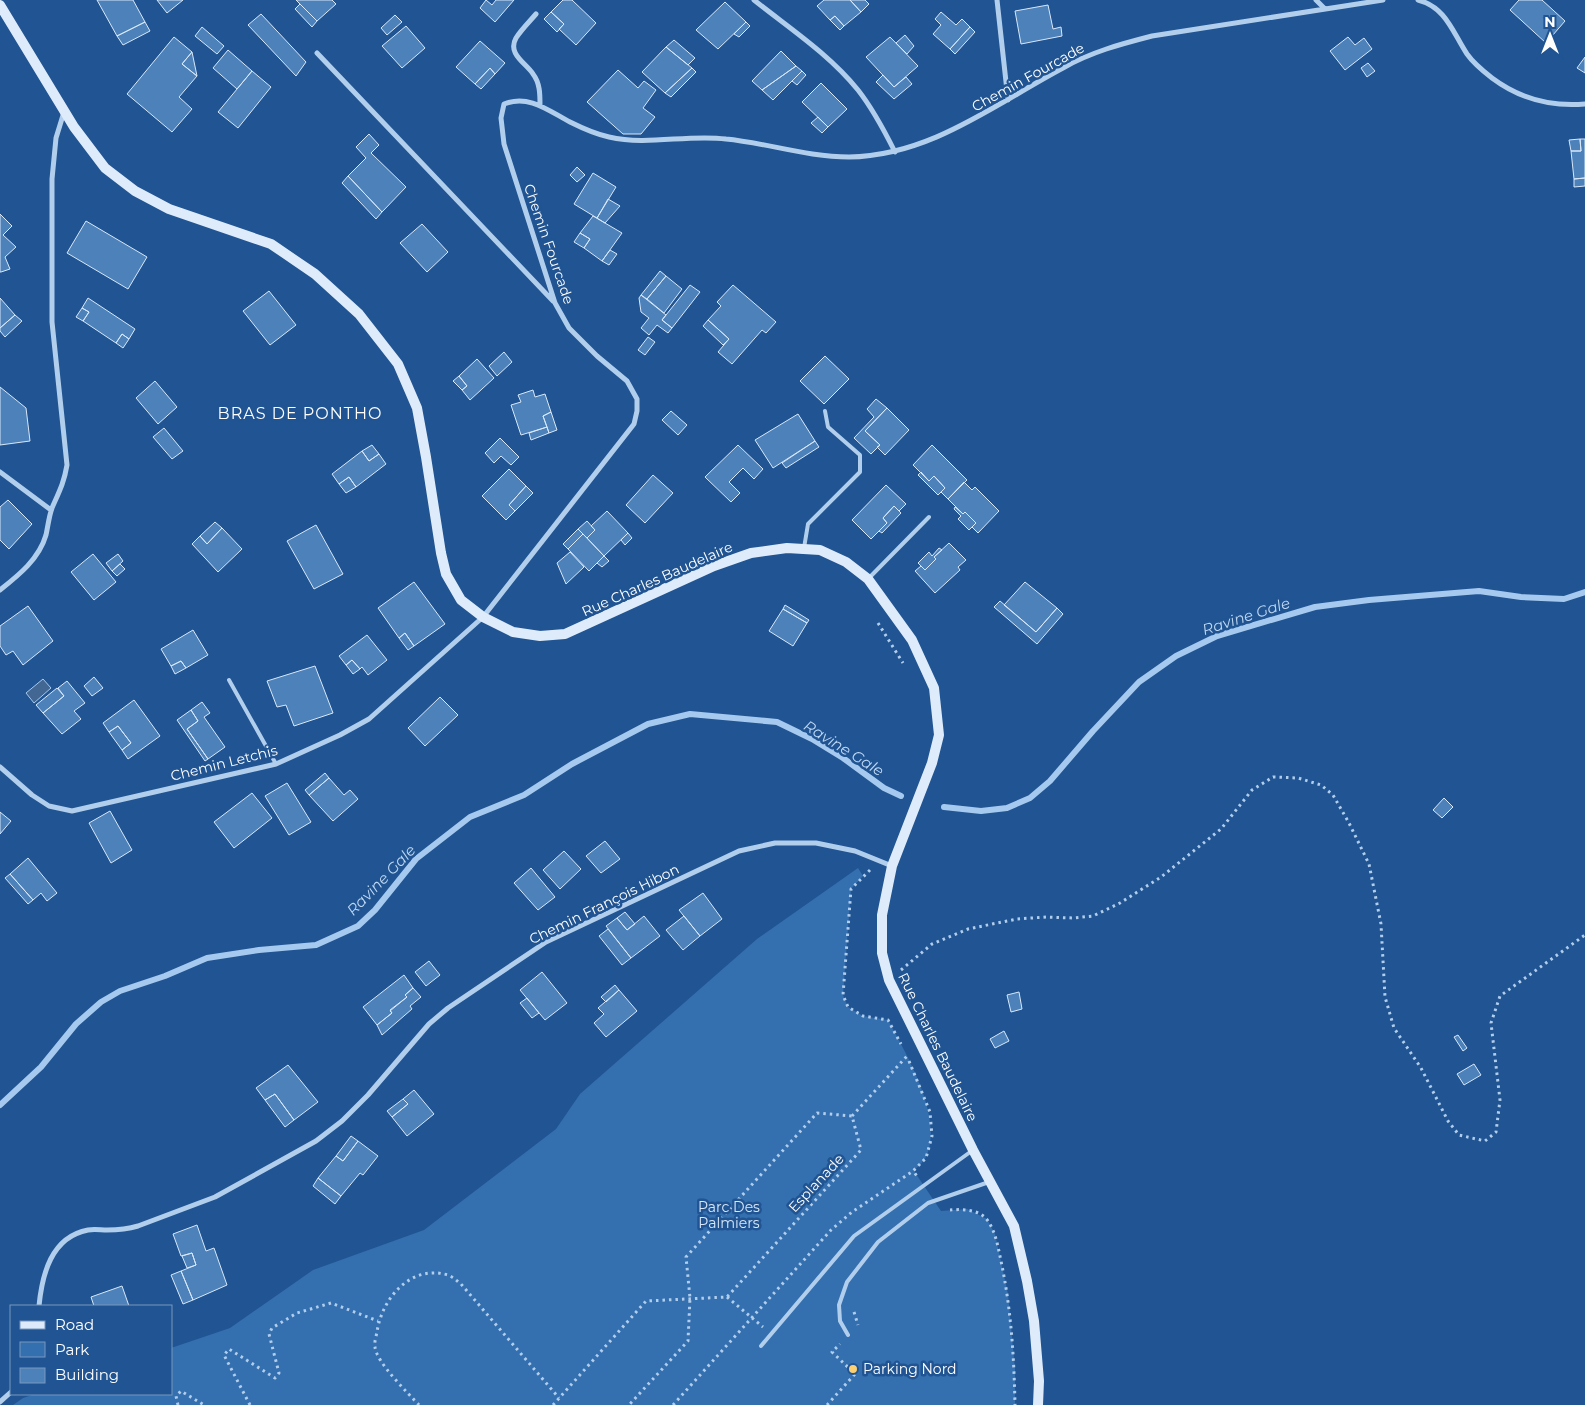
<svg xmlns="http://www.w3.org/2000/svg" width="1585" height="1405" viewBox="0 0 1585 1405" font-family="Montserrat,sans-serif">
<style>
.green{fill:#346faf}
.water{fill:#426793;stroke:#a6c9ef}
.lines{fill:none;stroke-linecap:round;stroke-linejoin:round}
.stream{stroke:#a6c9ef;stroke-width:6}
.building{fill:#4d81ba;stroke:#d8e8fa}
.path{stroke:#b2ceed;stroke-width:3;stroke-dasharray:2.5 4;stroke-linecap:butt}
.service{stroke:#b2ceed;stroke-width:4}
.minor{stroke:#b2ceed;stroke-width:5}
.secondary{stroke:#deebfa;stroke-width:10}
.poi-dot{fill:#fad073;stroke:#205492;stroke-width:2}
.labels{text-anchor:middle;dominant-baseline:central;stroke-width:5;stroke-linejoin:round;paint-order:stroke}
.street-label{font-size:14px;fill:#fff;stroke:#205492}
.park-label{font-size:14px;fill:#d8e8fa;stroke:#205492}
.poi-label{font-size:14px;fill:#fff;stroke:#205492;text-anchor:start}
.water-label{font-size:15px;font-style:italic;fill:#bed8f4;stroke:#205492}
.quarter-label{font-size:16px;letter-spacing:1px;fill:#fff;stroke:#205492}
</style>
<rect width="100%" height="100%" fill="#205492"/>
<path class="green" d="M858,868L863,876L851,889L843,995L848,1007L863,1016L888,1020C907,1055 944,1118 926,1157C924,1162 917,1167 914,1171L941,1211L967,1209L987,1219L995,1234L1008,1294L1015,1369V1405H13L23,1398L35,1394H171V1348L230,1328L313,1270L424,1230L556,1129L580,1094L757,939Z"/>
<path class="water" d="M43,679L51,688L34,703L26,693Z"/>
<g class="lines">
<path class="stream" d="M944,807L981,811L1007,808L1030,798L1050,781L1093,731L1139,682L1176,656L1217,636L1315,607L1369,600L1479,591L1521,597L1564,599L1585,592
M0,1105L41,1067L76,1024L101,1002L120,991L165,976L207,958L259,950L316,945L358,926L375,910L416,859L470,817L524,795L572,764L648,724L690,714L777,722L812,739L843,758L884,788L901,796"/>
</g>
<path class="building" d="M97,0H133L145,22L117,36Z
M157,0H183L167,13Z
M296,0H332L336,4L317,21Z
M486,0L492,5L496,0H514L495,22L480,8Z
M563,0H572L596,23L576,45L559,29L564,24L551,12Z
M824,0H850L861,12L844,26L835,16L830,20L817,6Z
M850,0H865L869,4L861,12Z
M1519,0H1542L1565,21L1546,43L1510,10Z
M725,2L746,22L718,49L696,30Z
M300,4L317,21L312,27L295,9Z
M1048,5L1053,29L1061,27L1062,36L1021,44L1015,11Z
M551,12L564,24L557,32L544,19Z
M941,12L956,25L962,19L970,27L950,49L933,34L941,25L935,19Z
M261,14L306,62L296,76L248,25Z
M395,15L402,22L387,35L381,28Z
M835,16L844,26L840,30L830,20Z
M145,22L150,31L123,45L117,36Z
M746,22L750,26L739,37L734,34Z
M406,26L425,48L402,68L382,46Z
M202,27L224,46L217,54L195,36Z
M970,27L975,32L955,54L950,49Z
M905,35L914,46L907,54L896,43Z
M174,37L192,52L182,64L197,76L179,97L192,109L172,132L127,94Z
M890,37L918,66L894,87L866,57Z
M1348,37L1355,45L1364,38L1372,49L1345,70L1330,51Z
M674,40L695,58L688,65L666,47Z
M480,41L505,63L495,74L490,68L475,84L456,67Z
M666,47L692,68L665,93L642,72Z
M228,50L252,71L237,89L213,68Z
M781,51L796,66L762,90L752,81Z
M192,52L197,76L182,64Z
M1585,57V73L1577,68Z
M1368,63L1375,71L1367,77L1361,68Z
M796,66L802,71L773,100L762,90Z
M490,68L495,74L481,89L475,84Z
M692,68L696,72L671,97L665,93Z
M618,70L638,88L644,81L656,90L643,108L655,117L641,134H623L587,102Z
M252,71L271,87L238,128L218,112Z
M802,71L806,75L797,85L792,81Z
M883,75L894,87L906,77L912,84L894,99L876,82Z
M821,83L847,109L828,127L802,102Z
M818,117L828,127L822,133L811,123Z
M369,134L379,145L371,153L406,187L382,212L348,176L366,158L356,147Z
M1580,139H1585V178L1574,179L1571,151H1581Z
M1580,139L1581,151H1571L1569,140Z
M577,167L585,175L577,182L570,175Z
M593,173L616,187L597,218L574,204Z
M348,176L382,212L376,219L342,183Z
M1585,178V186L1574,187V179Z
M608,199L620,206L605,223L597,218Z
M0,214L12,226L3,235L16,247L5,257L10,269L1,272H0Z
M593,216L622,233L602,261L584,248L590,239L580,233Z
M86,221L147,257L128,289L67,253Z
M422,224L448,252L427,272L400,243Z
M580,233L590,239L584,248L574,242Z
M610,250L617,254L609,265L602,261Z
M660,271L666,276L647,299L641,295Z
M666,276L682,289L664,313L647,299Z
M690,285L700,292L672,328L662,320Z
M733,285L776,322L766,333L762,330L732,364L718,352L729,339L708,320L721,306L717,302Z
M269,291L296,325L270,345L243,311Z
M641,295L666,315L662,320L672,328L668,333L657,325L649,335L641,328L649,318L641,312L639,298Z
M0,298L15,315L0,328Z
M88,298L135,329L129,339L122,334L116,343L83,321L89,312L82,308Z
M82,308L89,312L83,321L76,317Z
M15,315L22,321L5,337L0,331V328Z
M708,320L729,339L723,345L703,326Z
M122,334L129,339L123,348L116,343Z
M648,337L655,342L645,355L638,350Z
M504,352L512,362L497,376L489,366Z
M825,356L849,379L824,404L800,381Z
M477,359L494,378L470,400L462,390L467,386L459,376Z
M459,376L467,386L462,390L453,381Z
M155,381L177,407L158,424L136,398Z
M0,387L26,408L30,441L0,445Z
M533,390L535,397L545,394L551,412L543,416L547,427L521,435L511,405L521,402L518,395Z
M876,399L887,408L865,431L880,445L871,454L854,438L874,417L867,409Z
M887,408L909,430L885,455L877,447L880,445L865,431Z
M671,411L687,425L678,435L662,420Z
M551,412L557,430L549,433L543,416Z
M798,414L815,441L773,468L755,440Z
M547,427L549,433L531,440L529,433Z
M164,428L183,451L172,459L153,437Z
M500,438L519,457L511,465L501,456L494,463L485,453Z
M815,441L819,447L786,468L782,463Z
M372,445L379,454L369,461L362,451Z
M738,445L763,469L754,479L743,468L729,482L740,493L731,502L705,477Z
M932,445L967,480L948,499L941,492L945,488L934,476L929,481L913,465Z
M362,451L369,461L379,454L386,464L356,487L349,477L339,484L332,474Z
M509,469L526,486L509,505L515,511L506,520L482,496Z
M921,472L929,481L934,476L945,488L938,495L918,475Z
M653,475L673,493L645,523L626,505Z
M349,477L356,487L346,493L339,484Z
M964,482L972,490L975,487L999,511L978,533L972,527L976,523L965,512L963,514L948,499Z
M886,485L906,504L899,511L894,506L883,518L887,523L871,539L852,520Z
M526,486L533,493L515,511L509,505Z
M8,500L32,524L9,549L0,540V507Z
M894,506L901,513L882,533L879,531L887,523L883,518Z
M955,507L963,514L965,512L976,523L969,530L958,519L961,516L954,509Z
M607,511L628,533L604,556L587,538L595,530L591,526Z
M587,521L595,530L587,538L578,529Z
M215,522L222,528L207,544L200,536Z
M316,525L343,574L314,589L287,541Z
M222,528L242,549L218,572L192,544L200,536L207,544Z
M578,529L583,534L568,549L563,544Z
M628,533L632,538L625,545L621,540Z
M583,534L604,556L589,571L568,549Z
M949,543L966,560L958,567L960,570L935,593L915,571L921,566L925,570L936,559L934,557Z
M939,548L942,550L934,557L936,559L925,570L918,563L929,552L932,556Z
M570,552L584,567L566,584L557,563Z
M93,554L116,582L94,600L71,572Z
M118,554L123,561L112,571L106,563Z
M604,556L609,561L602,567L597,563Z
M120,564L125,569L117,576L112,571Z
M414,582L445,624L414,646L405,633L399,638L378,608Z
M1025,582L1057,608L1036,632L1004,605Z
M1000,601L1036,632L1057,608L1063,614L1037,644L994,607Z
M785,605L809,620L807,623L783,609Z
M28,606L53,641L23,665L13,651L6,655L0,646V626Z
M783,609L807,623L793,646L769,631Z
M193,630L208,655L186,668L181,661L171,666L161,649Z
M405,633L414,646L408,650L399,638Z
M367,635L387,660L368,675L362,667L360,669L352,660L346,665L339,656Z
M352,660L360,669L353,674L346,665Z
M181,661L186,668L175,674L171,666Z
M315,666L333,713L294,726L286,705L277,707L267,681Z
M94,677L103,688L92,696L84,686Z
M67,681L85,703L74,711L81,719L62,734L43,713L64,696L58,688Z
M57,688L64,696L43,713L36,705Z
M440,697L458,715L425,746L408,728Z
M134,700L160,736L128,759L122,750L131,743L118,726L109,732L103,723Z
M202,702L210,713L204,717L225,747L208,759L187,729L198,721L191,710Z
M191,710L198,721L187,729L208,759L205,761L177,720Z
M118,726L131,743L122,750L109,732Z
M325,773L329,778L309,795L305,790Z
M329,778L344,795L350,790L358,799L333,821L309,795Z
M287,783L311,822L289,835L265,796Z
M252,793L272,818L234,848L214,822Z
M1444,798L1453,807L1442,818L1433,810Z
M110,811L132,850L111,863L89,823Z
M0,812L11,821L0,834Z
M605,841L620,859L601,873L586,856Z
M564,851L581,869L560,889L543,870Z
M28,858L57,893L47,901L41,893L33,900L10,874Z
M531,868L555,897L538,910L514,883Z
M10,874L33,900L28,904L5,878Z
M703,893L722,919L700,936L679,910Z
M625,912L635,924L627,930L617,918Z
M644,916L660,936L631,958L606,926L617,918L627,930Z
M684,916L700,936L683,950L666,930Z
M608,929L631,958L622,965L599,936Z
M429,961L440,975L426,986L415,972Z
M542,972L567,1003L545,1020L520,990Z
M404,975L413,988L405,995L407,997L390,1011L392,1013L377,1025L363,1007Z
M615,985L619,990L606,1002L601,997Z
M413,988L421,997L410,1006L412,1009L382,1035L377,1025L392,1013L390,1010L407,997L405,995Z
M619,990L637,1011L606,1037L594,1023L604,1014L598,1008Z
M1019,992L1022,1009L1011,1012L1007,995Z
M527,998L539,1013L532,1018L520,1003Z
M1004,1031L1009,1041L995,1048L990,1039Z
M1458,1035L1467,1048L1463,1051L1454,1037Z
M1474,1064L1481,1075L1464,1085L1457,1074Z
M288,1065L318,1102L294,1120L275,1094L265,1100L256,1088Z
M414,1090L434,1114L407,1136L392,1117L408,1104L403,1099Z
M275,1094L294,1120L285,1127L265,1100Z
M403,1099L408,1104L392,1117L387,1111Z
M351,1136L358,1141L343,1161L336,1156Z
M358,1141L378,1156L363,1175L360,1173L341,1196L318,1178L336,1156L343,1161Z
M318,1178L341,1196L335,1204L313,1186Z
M197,1225L206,1251L214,1248L227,1285L193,1300L181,1271L196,1265L192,1253L181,1256L173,1234Z
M192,1253L196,1265L187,1268L182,1256Z
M181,1271L193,1300L183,1304L171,1275Z
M122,1286L129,1306H94L91,1297Z"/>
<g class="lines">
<path class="path" d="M878,623L903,663
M870,870L851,889L843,995L848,1007L863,1016L888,1020L901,1044
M901,970L932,944L968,929L1017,919L1046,917L1073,918L1093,916L1120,903L1161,877L1221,829L1252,790L1273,777L1298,778L1321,785L1333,795L1349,823L1369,864L1381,924L1385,997L1394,1028L1421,1068L1448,1121L1459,1135L1485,1141L1496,1132L1500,1100L1491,1023L1500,996L1585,935
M909,1061L930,1112L932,1136L926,1158L913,1171L917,1176
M852,1116L907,1056
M950,1210C962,1209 980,1209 988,1221C996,1233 998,1247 1001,1261C1011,1308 1014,1356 1015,1405
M727,1297L763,1327
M854,1312L858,1325
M178,1405L176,1396L181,1391L204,1405
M250,1405L224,1355L229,1349L275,1378L279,1373L269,1334L272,1328L297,1313L331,1303L378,1321
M419,1405C408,1393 376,1362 375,1347C374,1343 376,1337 377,1332C382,1298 411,1264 448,1275C453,1277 457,1281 461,1284L559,1398
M553,1405L646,1301L727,1297L861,1150L852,1116L817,1113L686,1257L690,1298L688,1341L629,1405
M673,1405L831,1230L852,1212L913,1171
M827,1405L855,1374L832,1352L840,1344"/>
<path class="service" d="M804,548L808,524L860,472V455L828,427L825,411
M868,579L929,517
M229,680L276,764
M848,1335L840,1321L839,1305L847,1282L878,1242L928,1203L989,1182
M761,1346L854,1236L973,1150"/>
<path class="minor" d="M754,0C789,28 829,54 858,90C873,109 884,130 895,152
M997,0L1008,100
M1316,0L1325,9
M1418,0C1446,7 1453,33 1467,54C1474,64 1483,71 1492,78C1520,99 1550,107 1585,104
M536,14C530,21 521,30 516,38C507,54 526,63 533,74C540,83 540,94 540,105
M317,53L553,301
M0,472L51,510
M0,590C19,575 39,559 46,535C48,526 49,516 52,508C59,492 64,483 67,465L52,322V179L56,138L64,112
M0,767L32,795L49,806L72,811L276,764L340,735L369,719L483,617L634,424L637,411V399L627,381L597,356L569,328L555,303L504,144L501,118L504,104C529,94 549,111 570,122C582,128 595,134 609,137C648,146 687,134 726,139C767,143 807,157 849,157C930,156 995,104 1063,68C1091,52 1121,44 1152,36L1383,0
M39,1306C42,1275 51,1237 88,1230C94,1229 101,1230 107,1230C118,1230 128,1229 138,1226L215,1197L316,1141L342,1121L368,1095L429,1024L448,1008L546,942L739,851L775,843H816L855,851L892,866
M0,1402L11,1392"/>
<path class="secondary" d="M0,5L74,127L105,168L135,191L169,209L271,244L315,274L359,314L398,364L417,408L426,457L441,553L446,574L461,600L483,617L513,632L540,636L565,634L714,566L751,553L787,548L820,550L846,562L868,579L912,640L934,688L939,735L932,763L892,866L882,915V953L889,980L973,1150L1014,1226L1027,1281L1034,1321L1039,1381L1038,1405"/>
</g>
<circle class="poi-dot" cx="853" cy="1369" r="5"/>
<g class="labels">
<g class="street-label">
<text transform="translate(1028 77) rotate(-29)">Chemin Fourcade</text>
<text transform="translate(549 244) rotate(71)">Chemin Fourcade</text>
<text transform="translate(657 579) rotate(-24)">Rue Charles Baudelaire</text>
<text transform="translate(224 763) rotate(-14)">Chemin Letchis</text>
<text transform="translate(604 904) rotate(-26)">Chemin François Hibon</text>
<text transform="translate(938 1047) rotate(64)">Rue Charles Baudelaire</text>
<text transform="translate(816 1183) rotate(-47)">Esplanade</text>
</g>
<g class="park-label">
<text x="729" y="1207">Parc Des<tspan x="729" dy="16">Palmiers</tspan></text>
</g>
<g class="poi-label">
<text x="863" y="1369">Parking Nord</text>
</g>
<g class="water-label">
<text transform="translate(1246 616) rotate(-18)">Ravine Gale</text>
<text transform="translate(844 748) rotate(32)">Ravine Gale</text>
<text transform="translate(381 880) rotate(-46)">Ravine Gale</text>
</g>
<g class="quarter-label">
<text x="300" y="413">BRAS DE PONTHO</text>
</g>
</g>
<rect x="10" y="1305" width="162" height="90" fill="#205492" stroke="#7998be"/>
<rect x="20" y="1321" width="25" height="8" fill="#deebfa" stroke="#7998be"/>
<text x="55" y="1330" font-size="15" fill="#ffffff">Road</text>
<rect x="20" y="1342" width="25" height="15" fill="#346faf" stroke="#7998be"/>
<text x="55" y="1355" font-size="15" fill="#ffffff">Park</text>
<rect x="20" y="1368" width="25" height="15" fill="#4d81ba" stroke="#7998be"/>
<text x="55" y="1380" font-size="15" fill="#ffffff">Building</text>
<g transform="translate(1550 35)" stroke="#205492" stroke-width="4" paint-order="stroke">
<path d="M0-4L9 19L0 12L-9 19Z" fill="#ffffff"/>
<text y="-8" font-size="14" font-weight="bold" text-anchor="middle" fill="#ffffff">N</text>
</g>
</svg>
